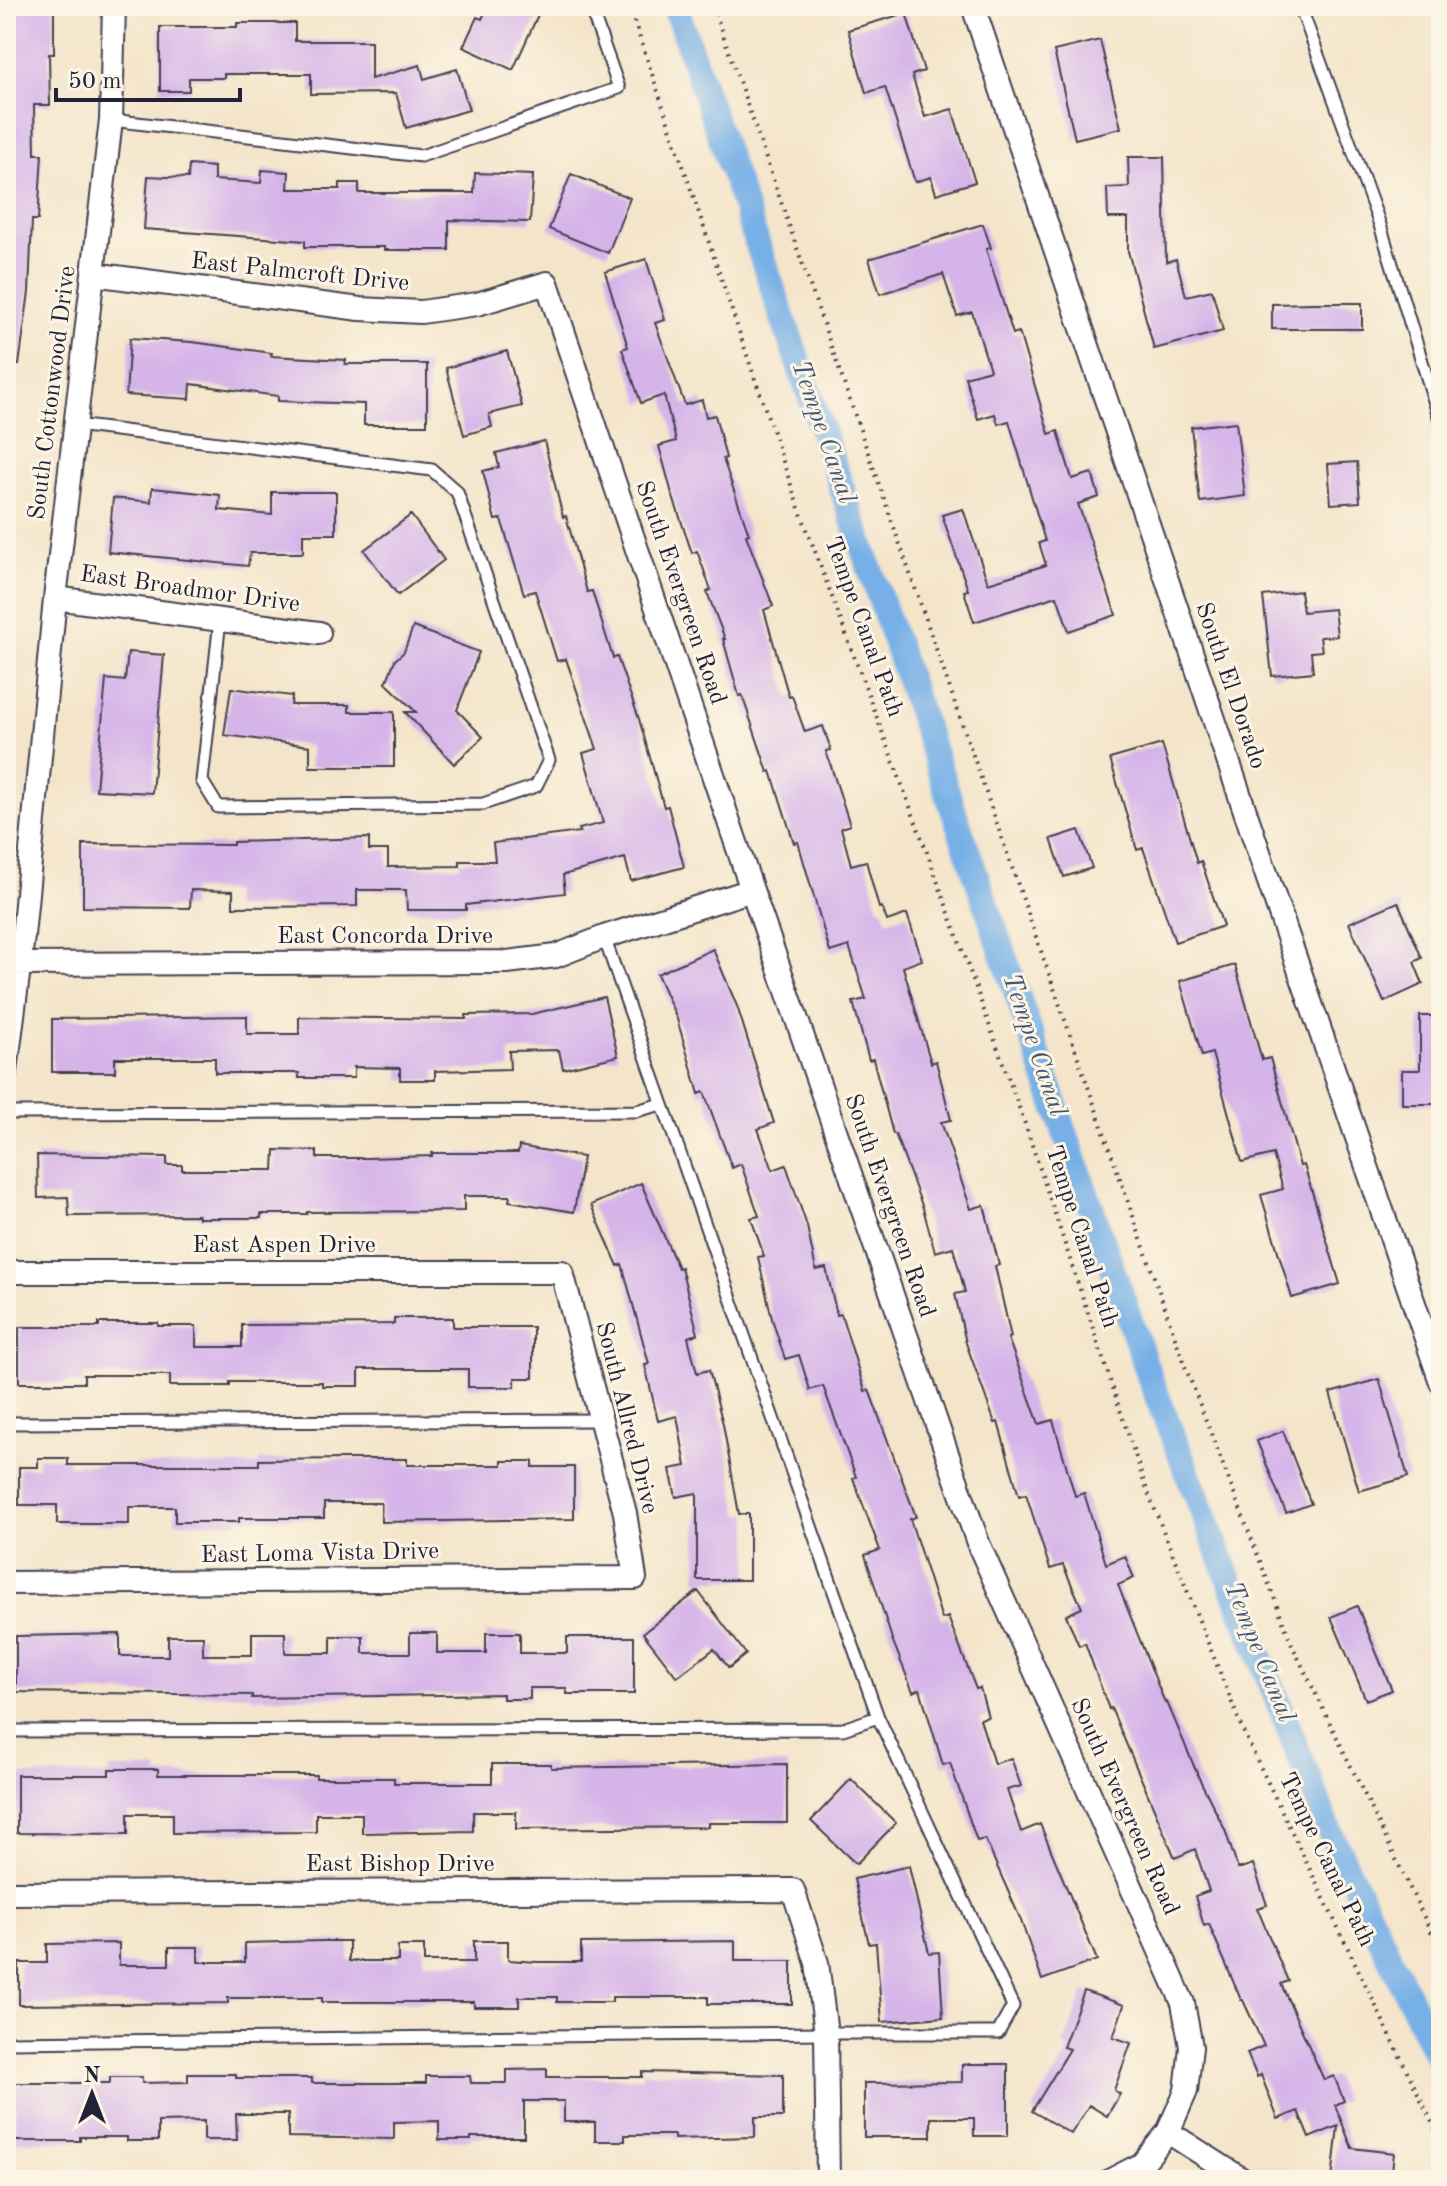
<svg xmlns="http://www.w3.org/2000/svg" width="1447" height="2186" viewBox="0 0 1447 2186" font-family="'Old Standard TT',serif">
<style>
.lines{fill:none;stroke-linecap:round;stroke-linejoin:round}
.canal{stroke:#77b0e7;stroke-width:26}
.building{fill:#d5b4e9}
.service-casing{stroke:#423f50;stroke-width:15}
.minor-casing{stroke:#423f50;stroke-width:26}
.path{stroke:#423f50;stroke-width:4;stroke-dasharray:2 6;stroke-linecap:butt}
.service{stroke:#fff;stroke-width:11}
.minor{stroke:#fff;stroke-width:22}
.labels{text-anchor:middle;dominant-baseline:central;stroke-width:6;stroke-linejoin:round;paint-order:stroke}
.street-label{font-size:24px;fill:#22223b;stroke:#fcf5e5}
.water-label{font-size:26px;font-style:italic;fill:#405477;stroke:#fcf5e5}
</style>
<rect width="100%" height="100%" fill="#fcf5e5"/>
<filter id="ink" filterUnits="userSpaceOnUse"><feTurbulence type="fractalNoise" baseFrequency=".0125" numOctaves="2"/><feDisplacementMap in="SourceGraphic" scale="16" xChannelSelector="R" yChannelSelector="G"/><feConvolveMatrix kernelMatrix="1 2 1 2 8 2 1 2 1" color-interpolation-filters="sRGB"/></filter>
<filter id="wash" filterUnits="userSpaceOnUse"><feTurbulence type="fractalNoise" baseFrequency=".006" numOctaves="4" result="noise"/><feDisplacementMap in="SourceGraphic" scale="32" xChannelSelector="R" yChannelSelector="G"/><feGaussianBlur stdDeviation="1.8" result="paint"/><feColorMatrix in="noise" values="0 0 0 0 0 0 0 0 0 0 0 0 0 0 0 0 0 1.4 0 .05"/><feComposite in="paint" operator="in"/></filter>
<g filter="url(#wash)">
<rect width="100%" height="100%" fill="#f4e5ca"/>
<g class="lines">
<path class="canal" d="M675,6L1151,1381L1329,1830L1441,2065"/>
</g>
<g id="blocks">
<path class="building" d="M12,6H54V54H49L50,105H34L35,154H42L38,220H32L29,292L19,365H6V74H12Z
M488,6H542L513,70L463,47L477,17L482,19Z
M906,13L924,71L912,75L925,117L952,109L975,182L936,194L931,177L915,182L885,87L866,93L848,30Z
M237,23H295V41H371V79L420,65L424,79L457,69L469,110L406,128L396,93L311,94V74H224V78H189V91H160V27H237Z
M1100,40L1121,128L1075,139L1054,51Z
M1128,157H1164L1166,262L1176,259L1186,296L1212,290L1223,331L1154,349L1128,251V218H1108L1107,188L1129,187Z
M189,165L214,167V180L261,183L262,170L289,172L288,189H340V183H359V193H474L475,173L533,175L530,222L449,220V250H384V247H305V241L144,229L148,176L188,178Z
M571,174L630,198L608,253L549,229Z
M983,224L991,248L986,249L1013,334L1019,332L1049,434L1058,431L1072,479L1092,473L1099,497L1078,504L1116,615L1069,631L1057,596L974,622L964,591L968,590L942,515L963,509L988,583L1046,565L1039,543L1045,541L1009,421L998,424L995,414L978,419L965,377L990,370L972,312L957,316L943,274L880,294L869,259Z
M646,259L665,320L655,323L685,405L702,400L706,417L715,415L726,458L723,459L749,534L746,535L773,606L764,610L789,697L792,696L805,732L823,726L831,750L826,751L850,825L841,828L851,865L866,861L879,908L882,907L887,921L907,914L922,960L903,967L931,1063L936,1061L951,1120L941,1122L971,1209L984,1205L999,1265L995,1266L1011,1337L1008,1338L1039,1424L1053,1420L1075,1496L1084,1493L1106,1564L1125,1556L1134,1578L1118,1585L1165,1703L1167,1702L1199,1778L1225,1830L1238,1869L1253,1864L1267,1905L1257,1908L1288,1981L1281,1984L1324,2080L1334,2076L1344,2101L1335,2105L1352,2148L1394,2153L1391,2180H1332L1338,2126L1309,2138L1298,2111L1278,2119L1261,2075L1257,2077L1247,2053L1264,2046L1243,2000H1241L1209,1924L1204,1926L1195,1896L1209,1891L1195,1849L1175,1858L1111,1708L1109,1709L1085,1643L1079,1646L1066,1615L1082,1608L1063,1565L1050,1569L1026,1494L1019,1496L998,1422L995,1423L966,1343L955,1294L965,1292L953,1247L935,1252L923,1208L895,1134H893L873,1059L869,1060L853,1002L866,999L849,946L830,952L798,842L794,843L771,771L768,772L742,695L739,696L723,639H725L707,592L711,590L697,551L692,553L672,494L659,446L676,441L664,395L641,403L622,349L628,347L605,272Z
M1313,303H1362V329H1272V304Z
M130,338L192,342L272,353L271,356L346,360L345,364H427V425H364V404L278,401V396L191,384L190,399L126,395Z
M507,351L522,406L489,414L492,427L464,435L446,368Z
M1236,422L1245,496L1200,502L1191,427Z
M544,441L563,517L566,516L587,592L592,591L613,658L617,657L639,719L664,807L668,806L684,867L631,881L625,858L563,875L565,893L466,905V910H407L406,890H357V906L233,907V891L191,890L190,908L83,907V844L233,845V842L369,838V850H388V867L460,866V861H495L493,843L580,832L579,829L603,823L583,753L597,749L566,659L557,661L535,591L524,594L501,519L495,520L483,471L499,467L496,453Z
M1357,462L1360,502L1331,504L1328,464Z
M152,488L220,495L219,510L272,515V492H336V534H303V553H250L248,566L108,552L113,498L151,502Z
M411,515L444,560L398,595L364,550Z
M1300,591L1303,612L1334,609L1337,636L1320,637L1322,651L1311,652L1313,672L1272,676L1263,596Z
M413,627L479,652L457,710L483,737L454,764L405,712H416L386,683L395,660L404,652Z
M128,652L164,655L152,793L96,790L106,679L125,681Z
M231,688L292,696L291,705H349V712H394V767H310V746L224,735Z
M1162,744L1197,863L1201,861L1223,926L1175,942L1143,848L1137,850L1110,759Z
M1079,830L1092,868L1064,877L1051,839Z
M1398,902L1422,958L1414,962L1423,984L1384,1002L1349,923Z
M713,949L737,1006L774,1123L758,1129L773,1170L786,1165L807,1226L816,1270L826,1268L837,1315L841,1314L865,1391L869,1390L916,1517L910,1519L942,1619L948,1617L976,1689L980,1688L988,1717L980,1719L994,1764L1011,1758L1021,1786L1007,1790L1021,1832L1040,1824L1097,1960L1042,1980L1020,1918L985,1839L977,1841L950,1763L943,1765L920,1689L913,1692L892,1639L865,1555L880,1550L853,1478L856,1477L823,1386L810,1390L799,1355L785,1359L772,1319L758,1257L764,1256L751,1218L759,1216L741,1164L732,1168L704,1092L699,1094L677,1019L657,974Z
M1235,965L1262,1060L1270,1058L1300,1166L1304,1165L1340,1284L1292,1298L1261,1195L1283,1189L1273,1154L1242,1162L1212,1053L1202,1056L1180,981Z
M604,997L618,1056L563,1069L559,1050L509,1051L510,1069L435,1071V1080H400V1068L354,1067V1078H299V1073H215V1058H115V1072H52V1019L247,1016V1034H299V1017L466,1019V1015L532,1014Z
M1420,1016H1441V1104H1402V1070H1420Z
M519,1146L583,1157L574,1212L509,1201L510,1196H464V1211L307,1212V1214H261V1218H198V1215L69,1216L68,1197L38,1198L37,1155L167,1157V1165H182V1170H274L275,1150L317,1151V1158H367L432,1156V1153H518Z
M641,1183L678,1268L681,1267L698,1334L688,1337L697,1373L709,1370L723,1424L739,1514H749V1580H697V1493L676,1497L670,1469L686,1466L677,1416L658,1421L645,1365L649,1364L622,1264L618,1266L591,1205Z
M394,1318H453V1327H533V1378H515V1387H468V1369H359V1386H322V1382H230V1386H170V1375H84V1383H19V1327H99V1323H158V1326H196V1347H242V1325L394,1324Z
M1379,1379L1408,1477L1359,1491L1330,1393Z
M1283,1431L1311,1504L1286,1513L1257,1441Z
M38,1458H68V1465H259V1460L346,1459H407V1465H502V1461H533V1467H574V1519L381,1522V1503H324V1518H239V1522H175V1507H129V1524H57V1505H19V1467H38Z
M698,1591L746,1654L729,1668L714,1649L677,1677L643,1633Z
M1357,1606L1392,1690L1366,1700L1331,1617Z
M252,1633H285V1653H331V1636H363V1653H410V1633H437V1653H486V1633H520V1653H567V1637H634V1694H567V1688H530V1699H503V1694L252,1698V1695L16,1692V1636L120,1634V1656H168V1636H203V1655H252Z
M492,1764H551V1768L787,1764V1823H708V1827L516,1829V1812H473V1831L362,1833V1814H316V1832L173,1833V1814H128V1834L17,1833V1775H109V1769H158V1775H316V1778H394V1783H492Z
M851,1779L896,1823L856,1864L811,1821Z
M909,1866L929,1953L939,1952L943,2017L882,2022L876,1943L869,1944L854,1879Z
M322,1941H349V1961H398V1946H424V1962H474V1941H508V1960L537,1962H581V1943L735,1941V1961H792V2004H708V1997H612V2002H557V1997H519V2007H474V2002H322V1998H228V2003L19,2005V1963H47V1944L119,1943V1965H169V1947H198V1962H245V1943Z
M1084,1991L1124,2005L1113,2037L1131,2043L1114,2090L1120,2094L1107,2116L1089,2105L1071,2134L1032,2111L1070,2049L1063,2047Z
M962,2064H1008V2136H974V2118H931V2137H864V2083L962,2082Z
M547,2069V2077H642V2072L783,2075V2117H755V2137L674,2139V2135H625V2141H595V2122H564V2101H524V2137H471V2140H439V2121L394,2122V2139L288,2137V2114H236L237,2140H204V2121L158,2122V2141H127V2137H80V2141H15V2083H110V2077H142V2083L188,2082V2074H236V2078H312V2083H426V2076H470L471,2083H507V2070Z"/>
</g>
</g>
<g filter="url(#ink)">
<use href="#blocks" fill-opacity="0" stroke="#423f50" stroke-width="2"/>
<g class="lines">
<g class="service-casing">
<path id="service" d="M1300,6L1380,225L1441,423
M111,120L421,156L619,88L590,6
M76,425L432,470L457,492L549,760L536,786L483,804L218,807L202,781L220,620
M6,1113L636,1111L662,1104
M6,1423L601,1420
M6,1731L843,1729L878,1717
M6,2042L826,2033H998L1013,2006L878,1717L604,937"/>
</g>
<g class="minor-casing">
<path id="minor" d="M973,6L1267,876L1441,1382
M93,274L360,309L421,312L477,304L547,283L752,890L978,1543L1183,2003L1191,2047L1186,2091L1168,2132L1142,2164L1111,2180
M55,598L319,633
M7,964L507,962L556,956L604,937L752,890
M6,1071L23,936L55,598L111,120L114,6
M6,1272H562L625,1513L635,1578L6,1583
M6,1893L793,1890L817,1963L826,2033L828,2180
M1168,2132L1243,2180"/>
</g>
<path class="path" d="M629,6L796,500L928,855L1025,1124L1145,1485L1244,1733L1441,2141
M713,6L1185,1366L1293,1647L1441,1952"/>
<use href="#service" class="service"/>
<use href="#minor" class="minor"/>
</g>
</g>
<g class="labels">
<g class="street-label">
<text transform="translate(300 273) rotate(6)">East Palmcroft Drive</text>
<text transform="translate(53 393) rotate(-83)">South Cottonwood Drive</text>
<text transform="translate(190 590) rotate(8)">East Broadmor Drive</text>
<text transform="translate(680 593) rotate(71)">South Evergreen Road</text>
<text transform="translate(863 627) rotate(70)">Tempe Canal Path</text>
<text transform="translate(1230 686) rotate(71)">South El Dorado</text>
<text x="385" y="937">East Concorda Drive</text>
<text transform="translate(889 1206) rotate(71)">South Evergreen Road</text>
<text transform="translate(1081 1237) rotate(72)">Tempe Canal Path</text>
<text x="284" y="1246">East Aspen Drive</text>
<text transform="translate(626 1418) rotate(76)">South Allred Drive</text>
<text transform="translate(320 1554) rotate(-1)">East Loma Vista Drive</text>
<text transform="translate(1124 1807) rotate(66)">South Evergreen Road</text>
<text transform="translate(1326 1860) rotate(64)">Tempe Canal Path</text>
<text x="400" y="1865">East Bishop Drive</text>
</g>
<g class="water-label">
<text transform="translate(823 432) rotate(71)">Tempe Canal</text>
<text transform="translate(1034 1045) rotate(71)">Tempe Canal</text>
<text transform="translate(1259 1652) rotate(68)">Tempe Canal</text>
</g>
</g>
<rect width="1447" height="2186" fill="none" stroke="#fcf5e5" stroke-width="32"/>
<g transform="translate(92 2094)" stroke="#fcf5e5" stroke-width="6" paint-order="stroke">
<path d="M0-6L14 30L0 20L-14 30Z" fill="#22223b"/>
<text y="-12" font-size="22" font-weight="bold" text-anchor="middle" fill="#22223b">N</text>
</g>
<path d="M56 88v12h184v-12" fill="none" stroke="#22223b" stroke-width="4"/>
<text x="68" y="88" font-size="24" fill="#22223b" stroke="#fcf5e5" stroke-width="6" paint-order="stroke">50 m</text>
</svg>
